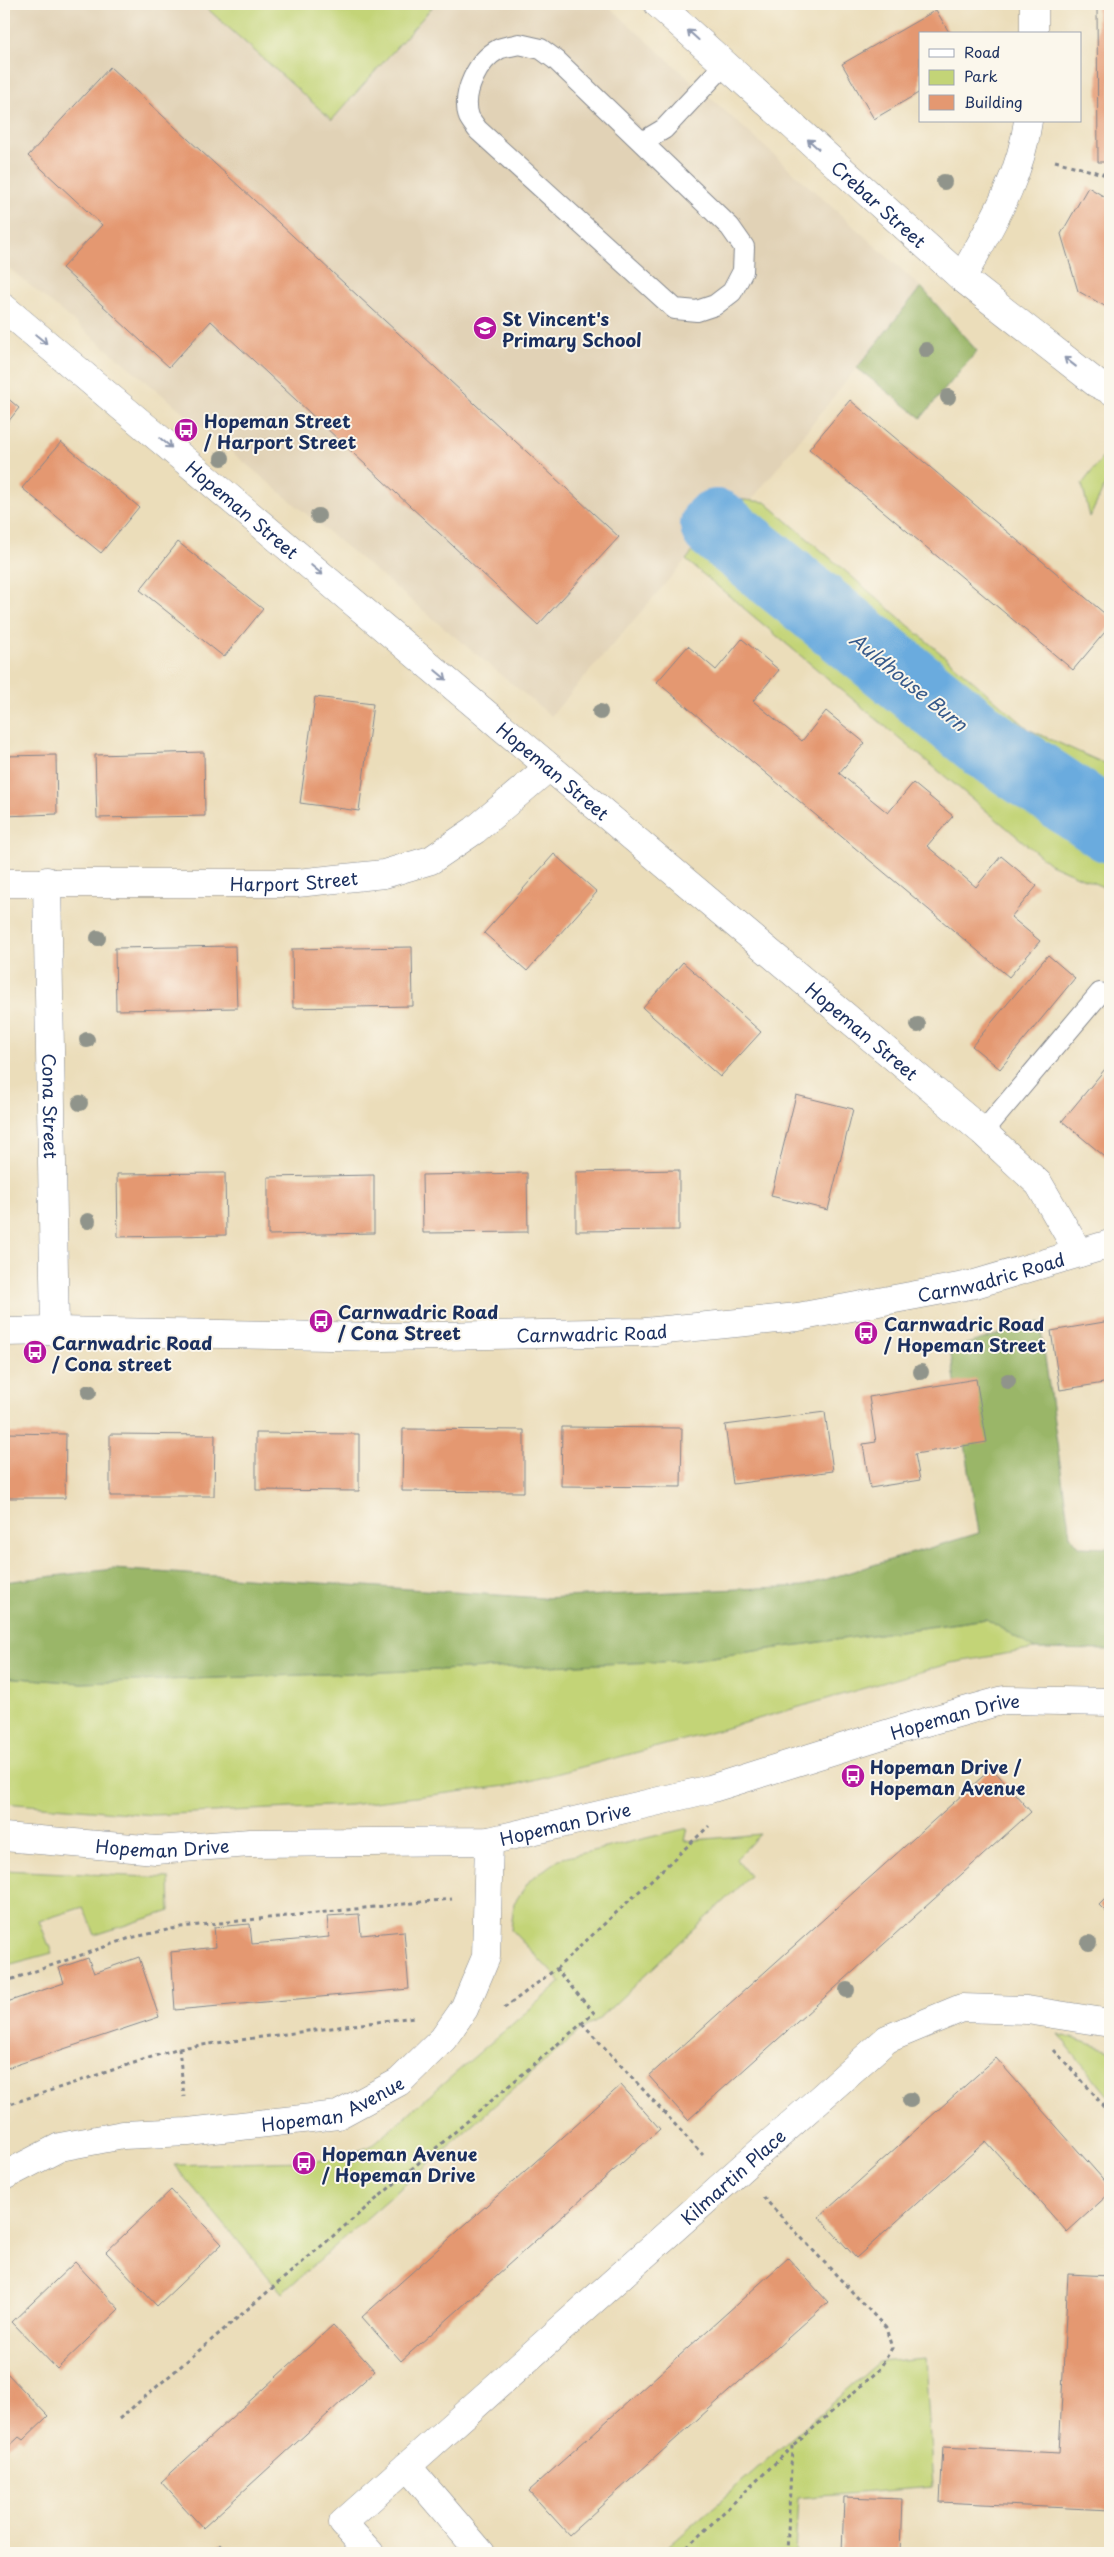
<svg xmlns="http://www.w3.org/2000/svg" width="1114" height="2557" viewBox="0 0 1114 2557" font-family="'Playpen Sans',sans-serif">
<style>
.built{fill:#e1d2b6}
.green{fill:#c3d477;stroke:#6f826a}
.forest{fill:#9ab668;stroke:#5a7263}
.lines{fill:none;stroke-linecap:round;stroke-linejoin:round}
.river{stroke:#6aabde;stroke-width:72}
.building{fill:#e49871}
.service-casing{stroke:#83868c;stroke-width:22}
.minor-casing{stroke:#83868c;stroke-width:29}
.tertiary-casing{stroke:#83868c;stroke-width:29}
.path{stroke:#83868c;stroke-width:3;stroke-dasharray:4 4;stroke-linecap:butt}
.service{stroke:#fff;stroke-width:20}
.minor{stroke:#fff;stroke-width:28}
.tertiary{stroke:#fff;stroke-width:28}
.tree{fill:#90948b}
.oneway{stroke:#8d97ae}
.labels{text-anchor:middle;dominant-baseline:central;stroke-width:4;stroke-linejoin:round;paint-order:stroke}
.street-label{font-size:18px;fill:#1b2f5e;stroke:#fbf7ec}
.poi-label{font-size:18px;font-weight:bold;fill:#1b2f5e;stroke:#fbf7ec;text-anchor:start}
.water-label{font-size:19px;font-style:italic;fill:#375a8b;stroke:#fbf7ec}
</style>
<rect width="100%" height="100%" fill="#fbf7ec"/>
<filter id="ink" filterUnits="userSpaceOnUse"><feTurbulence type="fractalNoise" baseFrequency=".02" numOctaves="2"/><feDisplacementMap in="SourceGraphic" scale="10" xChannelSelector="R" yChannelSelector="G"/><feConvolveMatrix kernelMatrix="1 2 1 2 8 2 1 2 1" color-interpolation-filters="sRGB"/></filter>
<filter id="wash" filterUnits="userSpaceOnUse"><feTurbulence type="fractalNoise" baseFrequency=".0096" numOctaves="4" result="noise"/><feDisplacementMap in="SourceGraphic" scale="20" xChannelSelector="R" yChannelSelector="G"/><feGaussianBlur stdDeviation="1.12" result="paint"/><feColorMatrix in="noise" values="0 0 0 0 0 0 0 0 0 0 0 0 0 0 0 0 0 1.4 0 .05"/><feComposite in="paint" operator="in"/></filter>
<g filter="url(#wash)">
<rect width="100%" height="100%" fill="#ebddba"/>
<path class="built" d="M15,4H606L921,287L751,501L735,499L716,525L551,716L4,264V18Z"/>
<path class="green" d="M202,4H435L332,120Z
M1110,448V474L1090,517L1082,484Z
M735,499L765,502L1030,730L1110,766V890L1050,864L686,560Z
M987,1619L1035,1649L951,1663L706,1734L514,1785L350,1805L154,1815L4,1803V1677L82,1683L683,1661Z
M688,1828L685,1841L760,1834L736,1859L750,1876L599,2019L579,2031L282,2293L174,2165L334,2160L371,2146L561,1982L511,1930L514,1903L530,1880L559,1859Z
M4,1870L169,1878L170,1911L95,1935L83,1907L39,1921L52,1953L4,1966Z
M1058,2034L1110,2050V2098Z
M925,2358L933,2487L798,2498L795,2553H660L879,2362Z"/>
<path class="forest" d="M921,287L977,351L921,418L857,368Z
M1040,1322L1070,1535L1080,1547L1110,1548V1650L1035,1649L986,1619L683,1661L82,1683L4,1677V1582L113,1569L542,1598L804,1586L979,1533L950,1349Z"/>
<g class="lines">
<path class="river" d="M716,525L987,744L1110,827"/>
</g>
<g id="blocks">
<path class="building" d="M1097,4H1110V162H1098Z
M936,10L950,34H920V92L874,119L842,64Z
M110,67L619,537L538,625L211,321L169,367L62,268L102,225L28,156Z
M1088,187L1110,200V309L1078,291L1061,234Z
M4,395L19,408L4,427Z
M850,400L1110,618V626L1073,670L809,449Z
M61,442L139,507L101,553L22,488Z
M178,542L263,609L224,657L140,590Z
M742,639L779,670L753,701L802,741L826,711L865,743L839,773L888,813L913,783L953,816L927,846L976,887L1001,856L1037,886L1011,917L1040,941L1009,977L657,682L688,646L716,670Z
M315,697L373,704L359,811L300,803Z
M204,752L205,816L97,818L95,755Z
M56,755L57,814L4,816V756Z
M554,854L597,892L527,971L484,933Z
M235,946L237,1008L116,1010L115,948Z
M412,947L413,1006L293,1008L292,949Z
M1048,955L1075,978L1000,1069L972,1046Z
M683,962L761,1032L720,1077L643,1008Z
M1110,1063V1161L1062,1121Z
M796,1095L853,1109L828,1210L771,1196Z
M679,1170V1230L576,1231V1172Z
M225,1173L226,1235L118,1237L117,1174Z
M527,1173L528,1232L423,1233L422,1175Z
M374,1175V1233L268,1235V1177Z
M1110,1321V1382L1060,1390L1051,1331Z
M976,1379L987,1442L915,1454L920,1480L870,1488L863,1444L876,1442L869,1397Z
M825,1412L833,1471L733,1484L725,1425Z
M562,1427L682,1428L681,1487L561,1486Z
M403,1429L524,1430V1492L402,1491Z
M4,1433L66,1434L65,1498H4Z
M256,1433L359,1434V1491L256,1490Z
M110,1434L215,1435L214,1496H110Z
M992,1768L1031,1812L688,2120L649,2076Z
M1110,1894V1916L1099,1905Z
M359,1914L361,1935L404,1931L409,1989L175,2010L171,1952L216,1947L214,1927L250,1924L252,1944L329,1937L327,1916Z
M139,1957L159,2017L4,2069V2003L64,1983L59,1968L88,1958L94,1973Z
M996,2058L1110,2187V2193L1067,2232L986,2141L856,2258L819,2217Z
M621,2085L660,2129L401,2361L362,2317Z
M171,2190L222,2244L157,2306L106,2252Z
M788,2258L828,2302L569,2535L529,2491Z
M75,2262L119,2309L57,2369L12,2322Z
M1068,2274L1110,2276V2510L940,2502L943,2447L1059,2453Z
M333,2325L375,2371L203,2528L161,2482Z
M4,2370L48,2416L23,2440L19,2437L4,2451Z
M844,2497L902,2499L900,2553H842Z
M220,2544L229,2553H210Z"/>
</g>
</g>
<g filter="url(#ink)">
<use href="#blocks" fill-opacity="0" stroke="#83868c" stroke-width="1"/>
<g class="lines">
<g class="service-casing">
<path id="service" d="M519,44L541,49L556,60L730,227L744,247L743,271L732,292L715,305L697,311L675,309L478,130C475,126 471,121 469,117C461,93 478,60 499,49C505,46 513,46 519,44Z
M642,142L664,129L725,64
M983,1132L1100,993"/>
</g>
<g class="minor-casing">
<g id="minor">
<path id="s1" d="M658,4L962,278L1096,383L1110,390"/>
<path d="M1034,34V4"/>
<path d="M962,278C990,226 1020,181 1028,121"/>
<path id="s2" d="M4,308L983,1132L1039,1184L1079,1253"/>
<path id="s3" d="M47,881L55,1331"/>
<path id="s4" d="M4,883H297L384,874L431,860L475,830L549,767"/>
<path id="s5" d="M4,1837L156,1850L250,1843L489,1841L710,1789L915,1725L1004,1700L1110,1702"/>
<path id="s6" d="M4,2176L60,2147L123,2135L188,2132L338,2115L399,2082L443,2039L464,2009L486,1957L489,1841"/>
<path d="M407,2466L481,2553"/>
<path id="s7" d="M370,2553L343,2523L887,2039L962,2008L1027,2010L1110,2023"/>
</g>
</g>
<g class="tertiary-casing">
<g id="tertiary">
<path id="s8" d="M4,1332L55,1331L383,1337L645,1332L798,1317L975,1284L1110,1244"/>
</g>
</g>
<path class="path" d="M1055,161L1110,176
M556,1969L709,1826
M4,1982L130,1938L181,1927L452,1899
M582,2023L703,2155
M179,2048L184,2097
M1054,2050L1094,2094L1110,2116
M4,2106L179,2048L414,2017
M763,2197L886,2328L892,2348L879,2370L792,2447
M119,2419L594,2013L556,1969L503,2009
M681,2553L792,2447L787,2553"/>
<use href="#service" class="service"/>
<use href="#minor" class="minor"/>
<use href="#tertiary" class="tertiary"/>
</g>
<g class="tree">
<circle cx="944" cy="182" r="8"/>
<circle cx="926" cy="350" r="8"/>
<circle cx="948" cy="397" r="8"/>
<circle cx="222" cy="458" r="8"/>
<circle cx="318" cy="516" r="8"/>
<circle cx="600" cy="712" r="8"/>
<circle cx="98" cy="938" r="8"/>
<circle cx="918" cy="1025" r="8"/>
<circle cx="87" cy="1040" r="8"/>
<circle cx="80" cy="1103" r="8"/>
<circle cx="88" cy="1221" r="8"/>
<circle cx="921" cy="1372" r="8"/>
<circle cx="1008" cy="1381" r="8"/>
<circle cx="89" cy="1392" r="8"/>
<circle cx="1089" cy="1943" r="8"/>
<circle cx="847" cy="1990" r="8"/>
<circle cx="910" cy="2100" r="8"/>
</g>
<defs><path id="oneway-shaft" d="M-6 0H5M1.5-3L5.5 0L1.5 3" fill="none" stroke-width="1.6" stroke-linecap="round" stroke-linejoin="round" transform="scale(1.25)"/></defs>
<g class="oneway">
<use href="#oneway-shaft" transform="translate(693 35) rotate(-138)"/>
<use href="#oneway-shaft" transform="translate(813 144) rotate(-138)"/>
<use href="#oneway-shaft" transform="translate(41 339) rotate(39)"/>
<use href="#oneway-shaft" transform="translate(1070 362) rotate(-142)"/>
<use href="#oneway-shaft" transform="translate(166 443) rotate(40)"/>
<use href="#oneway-shaft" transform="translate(317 570) rotate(40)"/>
<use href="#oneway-shaft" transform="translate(441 675) rotate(40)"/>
</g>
</g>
<defs>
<g id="school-disc" transform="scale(1.25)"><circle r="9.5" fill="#b5179e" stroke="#fbf7ec"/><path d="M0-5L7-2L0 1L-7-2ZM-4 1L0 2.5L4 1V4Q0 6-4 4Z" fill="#fff"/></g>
<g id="bus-disc" transform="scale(1.25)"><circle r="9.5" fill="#b5179e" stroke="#fbf7ec"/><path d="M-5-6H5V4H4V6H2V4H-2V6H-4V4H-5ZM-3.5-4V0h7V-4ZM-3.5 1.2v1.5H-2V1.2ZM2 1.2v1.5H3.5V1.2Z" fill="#fff"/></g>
</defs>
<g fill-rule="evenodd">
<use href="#school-disc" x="485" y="328"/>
<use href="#bus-disc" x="186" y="430"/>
<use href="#bus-disc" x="321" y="1321"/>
<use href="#bus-disc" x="866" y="1333"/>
<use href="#bus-disc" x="35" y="1352"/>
<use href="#bus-disc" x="853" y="1776"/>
<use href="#bus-disc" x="304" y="2163"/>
</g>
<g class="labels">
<g class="street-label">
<text stroke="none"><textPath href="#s1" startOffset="298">Crebar Street</textPath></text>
<text stroke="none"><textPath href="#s2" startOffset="312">Hopeman Street</textPath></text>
<text stroke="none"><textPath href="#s2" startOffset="718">Hopeman Street</textPath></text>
<text stroke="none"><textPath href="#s4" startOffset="290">Harport Street</textPath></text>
<text stroke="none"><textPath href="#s2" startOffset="1122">Hopeman Street</textPath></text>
<text stroke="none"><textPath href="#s3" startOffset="225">Cona Street</textPath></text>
<text stroke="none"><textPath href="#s8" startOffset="992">Carnwadric Road</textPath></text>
<text stroke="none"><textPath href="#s8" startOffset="588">Carnwadric Road</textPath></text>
<text stroke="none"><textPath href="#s5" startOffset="969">Hopeman Drive</textPath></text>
<text stroke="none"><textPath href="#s5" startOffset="564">Hopeman Drive</textPath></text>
<text stroke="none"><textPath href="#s5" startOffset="159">Hopeman Drive</textPath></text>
<text stroke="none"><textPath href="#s6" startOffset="341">Hopeman Avenue</textPath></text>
<text stroke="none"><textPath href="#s7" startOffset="562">Kilmartin Place</textPath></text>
</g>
<g class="poi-label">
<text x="502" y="318">St Vincent's<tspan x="502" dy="21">Primary School</tspan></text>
<text x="204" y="420">Hopeman Street<tspan x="204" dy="21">/ Harport Street</tspan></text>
<text x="338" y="1311">Carnwadric Road<tspan x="338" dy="21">/ Cona Street</tspan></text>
<text x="884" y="1323">Carnwadric Road<tspan x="884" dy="21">/ Hopeman Street</tspan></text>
<text x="52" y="1342">Carnwadric Road<tspan x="52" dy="21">/ Cona street</tspan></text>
<text x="870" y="1766">Hopeman Drive /<tspan x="870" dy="21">Hopeman Avenue</tspan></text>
<text x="322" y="2153">Hopeman Avenue<tspan x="322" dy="21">/ Hopeman Drive</tspan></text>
</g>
<g class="water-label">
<text transform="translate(909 681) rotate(39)">Auldhouse Burn</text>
</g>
</g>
<rect width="1114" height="2557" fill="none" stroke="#fbf7ec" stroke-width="20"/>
<rect x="919" y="32" width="162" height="90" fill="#fbf7ec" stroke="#a1a7b3"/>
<rect x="929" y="49" width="25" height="8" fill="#ffffff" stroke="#a1a7b3"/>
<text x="964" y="58" font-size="15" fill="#1b2f5e">Road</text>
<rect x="929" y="70" width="25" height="15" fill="#c3d477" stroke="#a1a7b3"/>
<text x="964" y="82" font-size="15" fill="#1b2f5e">Park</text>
<rect x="929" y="95" width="25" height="15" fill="#e49871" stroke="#a1a7b3"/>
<text x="964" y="108" font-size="15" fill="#1b2f5e">Building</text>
</svg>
